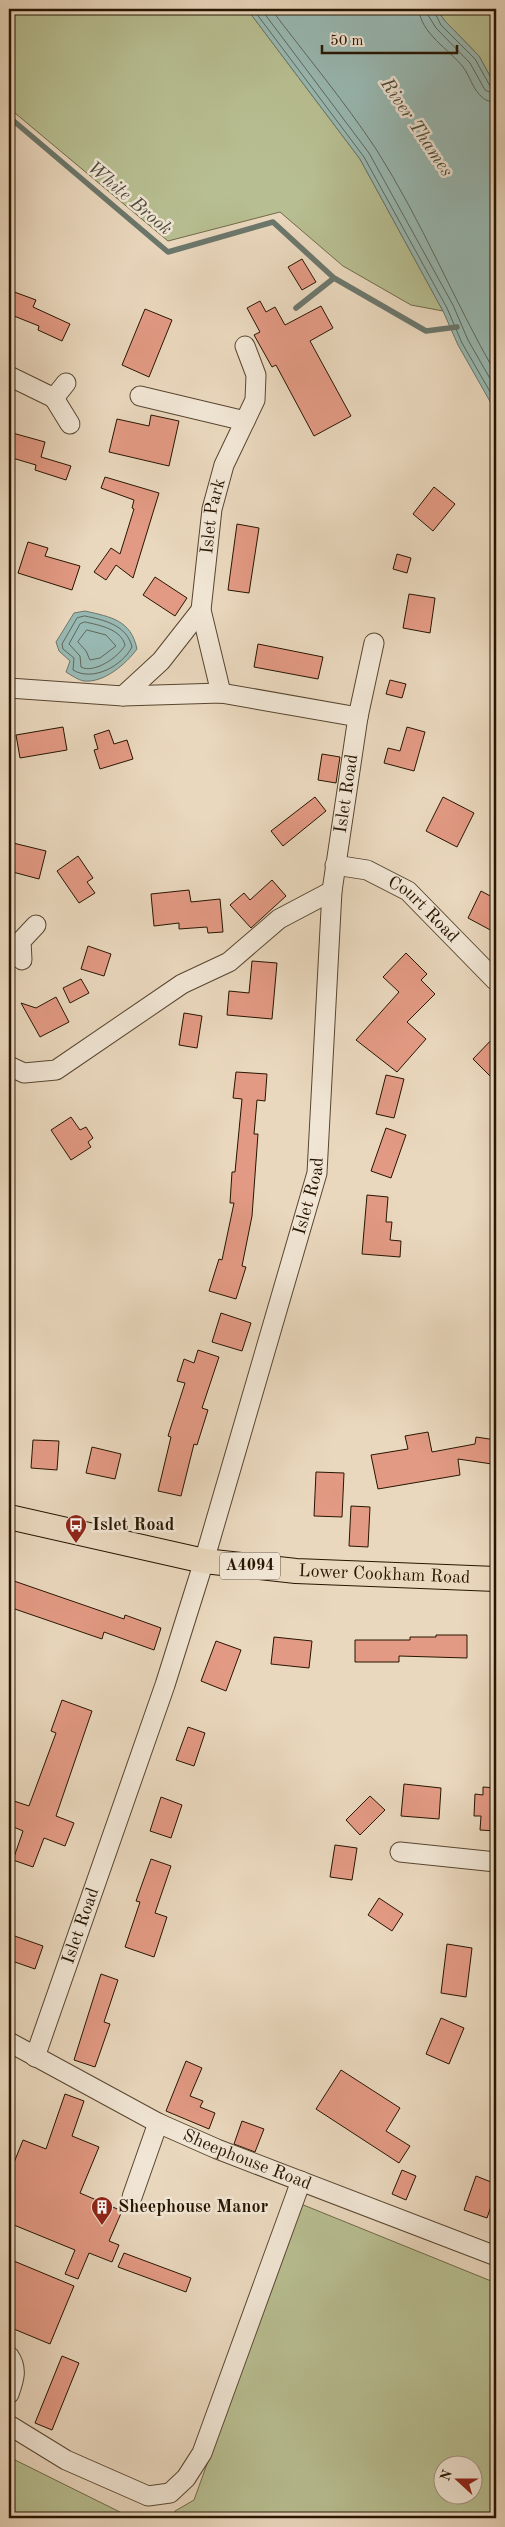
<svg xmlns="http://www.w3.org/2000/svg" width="505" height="2527" viewBox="0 0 505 2527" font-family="'Old Standard TT',serif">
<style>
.green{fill:#b7be91;stroke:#6f6a49;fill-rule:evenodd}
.water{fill:#98b9b3;stroke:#6b776c}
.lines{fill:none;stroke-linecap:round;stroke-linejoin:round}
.shore{stroke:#60675a;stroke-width:1}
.stream{stroke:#6b776c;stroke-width:5.5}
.building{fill:#e39a84;stroke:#271501}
.minor-casing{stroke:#584630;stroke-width:21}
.major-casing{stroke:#271501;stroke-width:26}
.minor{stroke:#f1e6d5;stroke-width:19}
.major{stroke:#ead8be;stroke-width:24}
.labels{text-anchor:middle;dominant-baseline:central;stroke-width:5;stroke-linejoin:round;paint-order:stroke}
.shield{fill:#f1e6d5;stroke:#645441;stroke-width:1}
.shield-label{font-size:16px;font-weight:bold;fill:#271501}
.street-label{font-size:18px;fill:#271501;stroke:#f1e6d5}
.poi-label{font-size:18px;font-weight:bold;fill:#271501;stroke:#f1e6d5;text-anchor:start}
.water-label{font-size:19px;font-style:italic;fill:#4f4e3f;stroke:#f1e6d5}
</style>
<rect width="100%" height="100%" fill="#ead8be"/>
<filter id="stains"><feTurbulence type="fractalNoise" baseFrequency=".004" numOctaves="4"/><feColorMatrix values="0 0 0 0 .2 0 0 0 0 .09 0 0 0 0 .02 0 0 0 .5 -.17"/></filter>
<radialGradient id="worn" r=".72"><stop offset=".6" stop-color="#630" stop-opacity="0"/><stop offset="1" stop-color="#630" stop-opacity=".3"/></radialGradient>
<path class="green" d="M9,9H247L360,159L443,311L411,305L343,266L280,212L168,241L9,108Z
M436,9H496V87L479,56L445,21Z
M301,2204L496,2283V2518H175V2511L194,2500ZM442,2464H472V2494H442Z
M9,2457L132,2518H9Z"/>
<path class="water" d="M247,9H436L445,21L479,56L496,87V412L458,345L443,311L360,159Z
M85,611C111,617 131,620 137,649C126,664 104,683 84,681C78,680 71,675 66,672L70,661L59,651L56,642L74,613Z"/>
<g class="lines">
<path class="shore" d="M253,9L364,157L447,308L462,343L496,402
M261,9L369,153L453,305L468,340L496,389
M271,9C305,54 345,102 376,149C422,221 454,301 496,374
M419,9C420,33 450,50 463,67C470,76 473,90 482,97C486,101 491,102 496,102
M426,9L428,15L436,28L470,63L485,90L496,95
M433,9L441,25L475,59L490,86L496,88
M85,616C104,620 127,625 132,647C122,666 93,682 73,670L74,658L63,649L62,644L77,618Z
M85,622C99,625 121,629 125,645C119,657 94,674 81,667L80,656L69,644L80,624Z
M87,630L106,635L116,646L100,658L90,660L86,651L78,642Z"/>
<path class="stream" d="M9,117L168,252L273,222L334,278L426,331L457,327
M296,308L334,278"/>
</g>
<path class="building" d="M302,259L316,282L302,290L288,267Z
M9,290L36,300L33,307L70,324L62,341L38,330L39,326L9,314Z
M260,301L266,312L275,307L285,325L321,306L333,328L310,341L351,416L314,436L276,365L272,367L254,335L260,332L247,308Z
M145,309L172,320L149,377L122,365Z
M151,415L179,421L169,466L109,452L117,419L149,426Z
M9,432L45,442L41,457L71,466L66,480L35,470L36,465L9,457Z
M105,477L159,493L133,578L116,565L106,580L94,572L111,548L120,554L134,509L132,508L134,500L101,488Z
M434,487L455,504L433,531L413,514Z
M237,524L259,528L249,593L228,590Z
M28,542L48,548L45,556L80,566L72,590L18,573Z
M397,554L411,558L407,573L393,569Z
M155,577L187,598L175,616L143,595Z
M409,594L435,598L430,633L403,628Z
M258,644L323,657L318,679L254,667Z
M390,680L406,684L402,698L386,694Z
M63,727L67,750L20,758L16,735Z
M407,727L425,732L414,771L384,763L388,748L400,751Z
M109,730L114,744L127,740L133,759L100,769L94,750L98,749L94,735Z
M322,754L340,757L336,783L318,780Z
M315,797L326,811L283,846L271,831Z
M443,797L474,813L457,847L426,831Z
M9,842L46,851L39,879L9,871Z
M78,856L93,878L87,882L95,893L79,903L57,871Z
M272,880L286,896L251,928L230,905L244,893L250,900Z
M189,890L191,902L220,899L223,932L208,933L207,927L179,929V923L154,926L151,894Z
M481,891L496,899V933L468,918Z
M88,946L111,954L104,976L81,969Z
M406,953L427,974L421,980L435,994L407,1022L426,1039L397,1072L356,1040L399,992L383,977Z
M252,961L277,963L272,1019L227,1015L229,991L249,993Z
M81,979L89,993L70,1003L63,988Z
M56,997L69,1022L40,1037L21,1003L36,1008Z
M184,1013L202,1016L197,1048L179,1045Z
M496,1035V1082L473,1059Z
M236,1072L267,1074L265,1101L257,1100L254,1134H258L252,1216L242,1266L246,1267L236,1299L209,1291L219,1259L222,1260L234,1203H230L232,1172H235L242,1099L233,1098Z
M386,1075L404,1079L394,1118L376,1114Z
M71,1117L80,1130L86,1127L93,1138L88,1142L91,1147L71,1160L51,1130Z
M386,1128L406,1135L391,1178L371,1171Z
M367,1195L388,1197L386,1222H392L390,1240L401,1241L400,1257L362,1254Z
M221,1313L251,1323L242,1351L212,1342Z
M198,1350L219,1357L202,1408L208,1410L197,1445L194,1444L181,1496L158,1491L171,1437L168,1436L185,1383L177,1381L184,1359L194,1363Z
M428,1432L432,1452L475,1444L476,1437L496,1440L492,1464L458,1459L460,1475L378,1489L371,1455L408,1449L405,1436Z
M33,1440L59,1441L57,1470L31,1468Z
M92,1447L121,1454L115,1479L86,1473Z
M316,1472L344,1473L342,1517L314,1516Z
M351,1506L370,1507L368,1547L349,1546Z
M14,1581L124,1619L125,1615L161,1628L154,1650L104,1632L102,1639L9,1607V1595Z
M436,1635H467V1658L399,1656V1662H355V1640H410V1637H436Z
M274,1637L312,1641L309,1668L271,1664Z
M216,1641L241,1650L226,1691L201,1681Z
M62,1700L92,1711L56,1816L74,1823L65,1846L44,1838L33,1867L13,1860L23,1831L9,1825V1815L14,1801L29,1806L56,1733L51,1731Z
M188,1727L205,1733L194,1766L176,1760Z
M404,1784L441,1788L439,1819L401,1816Z
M483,1787L496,1788V1831L480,1830L481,1816H474L475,1794L483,1795Z
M370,1796L385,1810L360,1835L346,1820Z
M161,1797L182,1805L171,1838L150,1831Z
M335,1845L357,1848L352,1880L330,1877Z
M151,1859L171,1866L155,1913L167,1917L154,1957L125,1947L140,1902L136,1901Z
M379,1898L403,1914L392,1931L368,1915Z
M9,1934L43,1946L35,1969L9,1960Z
M447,1944L472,1948L466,1997L441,1993Z
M101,1974L118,1980L104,2022L110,2024L95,2067L74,2060Z
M441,2018L464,2028L449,2064L426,2054Z
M186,2061L202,2068L190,2096L203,2101L200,2107L215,2113L209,2129L166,2111Z
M341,2070L400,2108L386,2131L410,2146L399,2163L316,2109Z
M65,2094L84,2101L72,2136L99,2147L80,2193L122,2211L109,2241L119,2245L112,2262L89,2253L78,2279L65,2274L75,2250L9,2223V2175L23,2140L46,2149Z
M242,2121L264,2129L255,2152L234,2144Z
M402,2170L416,2176L406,2200L392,2194Z
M476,2176L496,2184V2192L487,2218L464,2210Z
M124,2253L191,2278L186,2292L118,2267Z
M9,2259L74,2286L50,2344L9,2327Z
M62,2356L79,2363L52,2430L35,2423Z"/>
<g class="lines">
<g class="minor-casing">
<g id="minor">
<path d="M9,376L54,398"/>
<path d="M140,396L245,421"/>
<path d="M54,398L70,424"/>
<path d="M54,398L66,383"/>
<path d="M9,688L123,696L221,693L358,717L374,643"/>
<path id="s1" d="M221,693L201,610L212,509L224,465L255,400L256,375L245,346"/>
<path d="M123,696L161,661L201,610"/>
<path id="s2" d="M335,865L367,870L408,891L496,981"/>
<path d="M22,960L21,941L36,925"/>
<path d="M9,1066L24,1073L56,1070L182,984L229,962L279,919L332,891"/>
<path d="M400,1852L496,1862"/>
<path id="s3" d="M9,2042L158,2123L217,2149L496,2256"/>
<path id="s4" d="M35,2057L165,1685L204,1561L317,1173L332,891L358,717"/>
<path d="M132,2197L158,2123"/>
<path d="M9,2356C18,2369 14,2380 9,2394"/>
<path d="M9,2425L66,2460L148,2496L170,2493L186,2478L202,2453L301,2181"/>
</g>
</g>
<g class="major-casing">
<g id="major">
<path id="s5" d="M9,1517L204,1561L296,1571L496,1579"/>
</g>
</g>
<use href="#minor" class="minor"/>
<use href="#major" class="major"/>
</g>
<defs>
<g id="bus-pin" transform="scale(1.125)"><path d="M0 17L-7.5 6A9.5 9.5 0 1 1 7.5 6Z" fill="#8f2418" stroke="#f1e6d5"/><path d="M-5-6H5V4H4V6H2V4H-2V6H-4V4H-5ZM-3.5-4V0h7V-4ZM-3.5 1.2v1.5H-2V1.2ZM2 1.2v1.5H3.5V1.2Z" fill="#fff"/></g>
<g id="building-pin" transform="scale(1.125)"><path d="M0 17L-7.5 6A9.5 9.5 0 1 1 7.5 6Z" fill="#8f2418" stroke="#f1e6d5"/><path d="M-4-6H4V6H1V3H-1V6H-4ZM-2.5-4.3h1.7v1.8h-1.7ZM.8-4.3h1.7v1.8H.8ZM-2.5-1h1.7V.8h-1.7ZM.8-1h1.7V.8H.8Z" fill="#fff"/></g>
</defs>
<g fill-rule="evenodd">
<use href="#bus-pin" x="76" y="1525"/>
<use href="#building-pin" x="102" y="2207"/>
</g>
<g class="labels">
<rect class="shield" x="220" y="1552.5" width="60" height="27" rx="4"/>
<g class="shield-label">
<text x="250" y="1566">A4094</text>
</g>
<g class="street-label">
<text stroke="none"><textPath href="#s1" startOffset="180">Islet Park</textPath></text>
<text stroke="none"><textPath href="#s4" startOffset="1309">Islet Road</textPath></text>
<text stroke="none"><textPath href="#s2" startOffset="102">Court Road</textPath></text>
<text stroke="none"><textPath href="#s4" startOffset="904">Islet Road</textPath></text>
<text stroke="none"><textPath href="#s5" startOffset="381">Lower Cookham Road</textPath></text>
<text stroke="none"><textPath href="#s4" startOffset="139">Islet Road</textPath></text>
<text stroke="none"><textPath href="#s3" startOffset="266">Sheephouse Road</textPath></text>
</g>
<g class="poi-label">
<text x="92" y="1525">Islet Road</text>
<text x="118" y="2207">Sheephouse Manor</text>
</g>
<g class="water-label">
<text transform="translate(416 128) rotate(56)">River Thames</text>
<text transform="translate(129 199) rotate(40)">White Brook</text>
</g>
</g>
<rect width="505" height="2527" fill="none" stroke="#ead8be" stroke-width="30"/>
<rect x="10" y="10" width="485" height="2507" fill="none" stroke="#271501" stroke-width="2.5"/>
<rect x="15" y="15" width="475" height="2497" fill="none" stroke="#271501"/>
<g transform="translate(458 2480) rotate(291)"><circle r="24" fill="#f1e6d5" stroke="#a09280"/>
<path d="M0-4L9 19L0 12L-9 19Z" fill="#8f2418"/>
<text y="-8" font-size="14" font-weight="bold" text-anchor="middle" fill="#271501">N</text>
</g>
<path d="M322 45v8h135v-8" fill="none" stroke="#271501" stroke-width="2.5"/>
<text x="330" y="45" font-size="15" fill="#271501" stroke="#f1e6d5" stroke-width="4" paint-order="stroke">50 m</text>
<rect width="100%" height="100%" filter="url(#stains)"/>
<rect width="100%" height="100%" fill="url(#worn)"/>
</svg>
